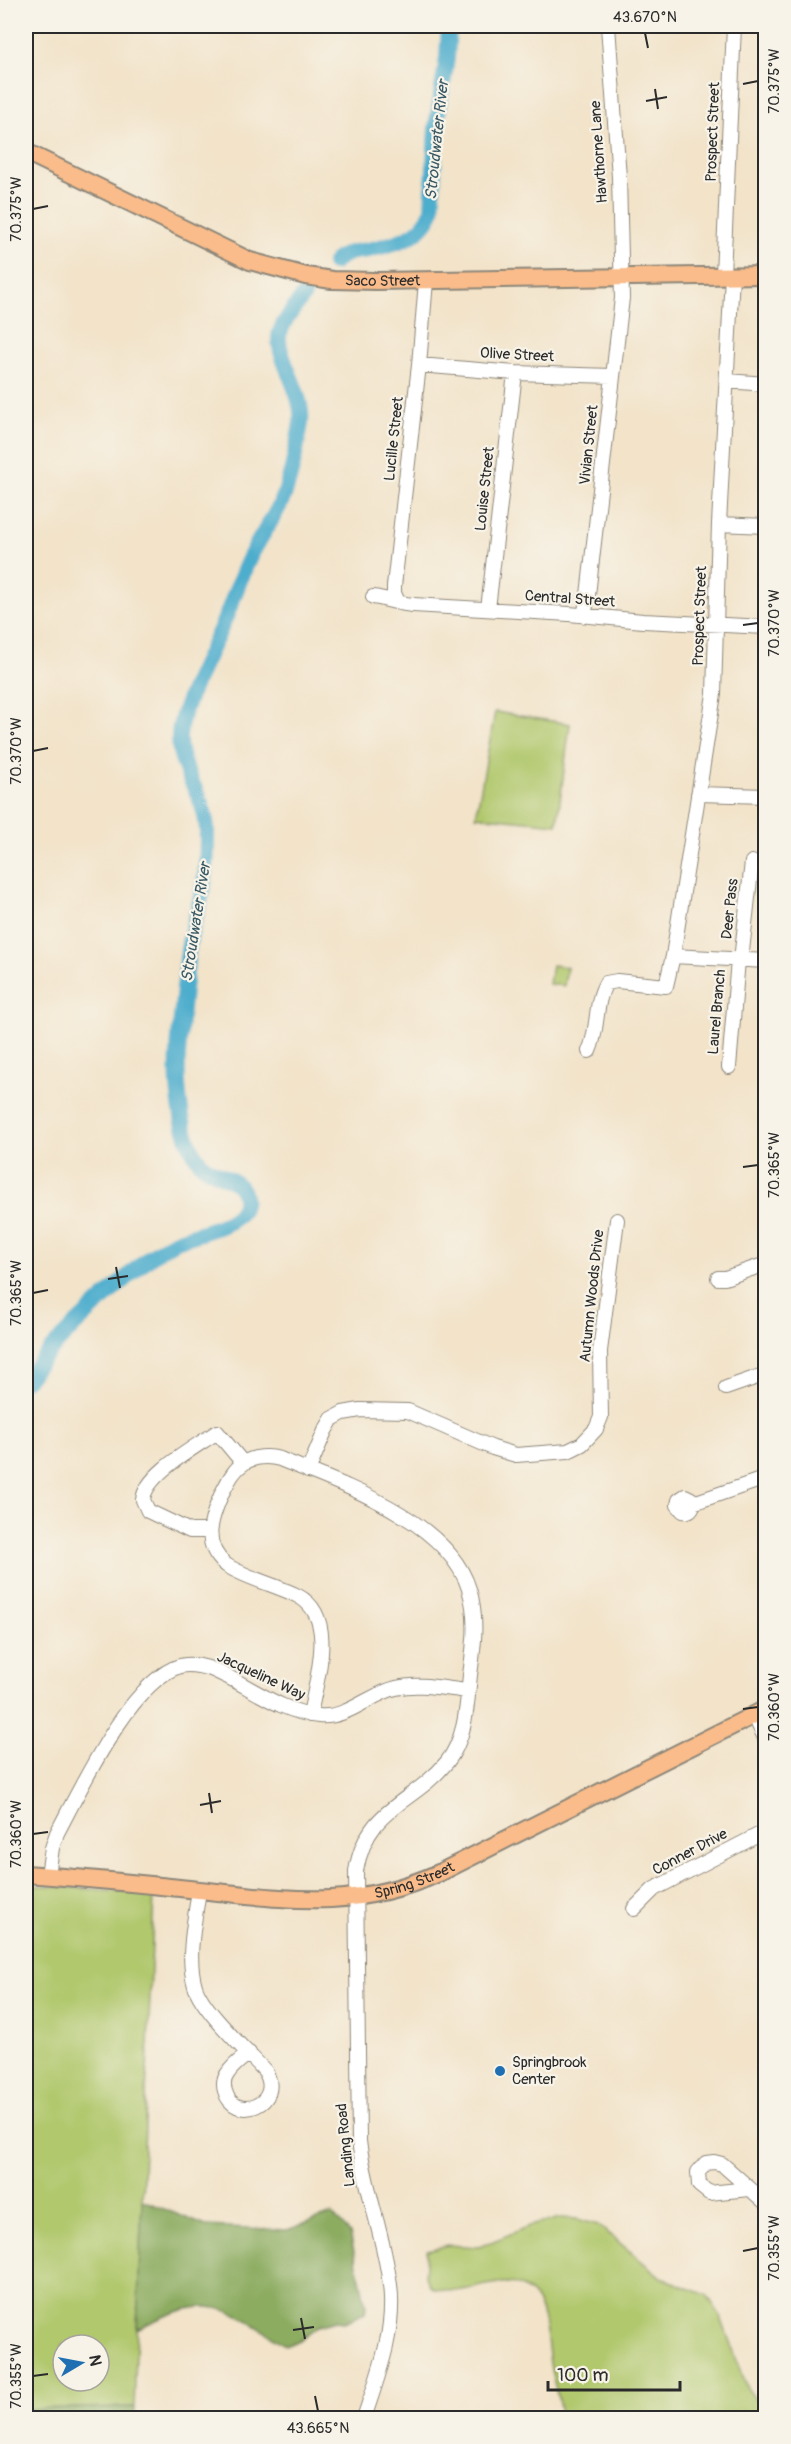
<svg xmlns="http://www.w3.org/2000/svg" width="791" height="2444" viewBox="0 0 791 2444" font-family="Pangolin,sans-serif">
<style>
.green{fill:#b1c86d;stroke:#6e7a4c;stroke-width:1.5;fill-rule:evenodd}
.forest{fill:#8cac60;stroke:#5c6c46;stroke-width:1.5}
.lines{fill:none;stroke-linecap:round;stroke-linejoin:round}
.river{stroke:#4eadcd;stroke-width:16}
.minor-casing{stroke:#8e877a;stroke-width:16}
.major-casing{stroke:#8e877a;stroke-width:20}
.minor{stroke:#fff;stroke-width:14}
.major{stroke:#f9bc8a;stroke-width:16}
.ticks{fill:none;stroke:#2b2b2b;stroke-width:2}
.poi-dot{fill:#1f6fb2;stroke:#f7f3e8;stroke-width:2}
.labels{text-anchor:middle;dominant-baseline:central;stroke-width:4.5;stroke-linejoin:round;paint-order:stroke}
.street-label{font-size:15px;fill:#2b2b2b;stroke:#f7f3e8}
.poi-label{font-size:15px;fill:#2b2b2b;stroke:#f7f3e8;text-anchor:start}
.water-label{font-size:16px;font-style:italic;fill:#375864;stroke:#f7f3e8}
.neatline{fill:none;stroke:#2b2b2b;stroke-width:2}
.ticks-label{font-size:15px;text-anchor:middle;fill:#2b2b2b}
</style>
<rect width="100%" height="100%" fill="#f7f3e8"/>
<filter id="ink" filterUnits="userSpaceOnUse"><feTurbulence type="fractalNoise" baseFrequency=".0167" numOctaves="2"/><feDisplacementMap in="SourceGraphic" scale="12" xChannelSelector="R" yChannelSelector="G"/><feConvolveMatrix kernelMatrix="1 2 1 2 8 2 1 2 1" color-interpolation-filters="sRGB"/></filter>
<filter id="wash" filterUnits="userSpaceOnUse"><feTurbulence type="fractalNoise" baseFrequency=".008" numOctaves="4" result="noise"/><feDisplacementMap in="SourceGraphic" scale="24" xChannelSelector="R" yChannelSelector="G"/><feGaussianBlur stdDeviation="1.35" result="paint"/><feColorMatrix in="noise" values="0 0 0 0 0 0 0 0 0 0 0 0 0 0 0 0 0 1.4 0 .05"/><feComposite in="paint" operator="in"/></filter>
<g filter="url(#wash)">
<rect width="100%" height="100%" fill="#f2e3c9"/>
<path class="green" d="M495,712L570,724L557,824L476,816Z
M552,965L567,967L564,986L549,984Z
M26,1885L154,1893L134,2407L26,2409ZM63,2345H99V2381H63Z
M560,2218L577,2219L598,2225L662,2278L707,2295L720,2315L747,2388L761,2407L765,2418H561C560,2401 554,2386 551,2369C545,2340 550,2288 509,2283C492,2281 472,2290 454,2291C447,2291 438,2289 431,2287L425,2277L427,2250L448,2245L479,2247L530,2226Z"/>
<path class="forest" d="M142,2200L206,2226L287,2230L332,2214L350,2233L366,2306L365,2313L344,2322L336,2321L319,2326L303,2338L286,2346C224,2303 208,2293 137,2329Z
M134,2407V2418H26V2409Z"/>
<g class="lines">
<path class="river" d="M334,263C344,252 354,252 368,250C393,244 423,238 432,211L436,128L447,58L449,26
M26,1380C50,1346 83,1318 114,1289C133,1272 151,1253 174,1242C192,1233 240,1228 244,1204C248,1177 213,1177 201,1163C184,1144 180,1109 178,1085C176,1053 181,1021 184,989C186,973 187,955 190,939C194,920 201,902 204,883C207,867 207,849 207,832C206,787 168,766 182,718C191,687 207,659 220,630C231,607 238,582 249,559C259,538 274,519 283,498C292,475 297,447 301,423C305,392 273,354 280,332C285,318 296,306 304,295"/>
</g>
</g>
<g filter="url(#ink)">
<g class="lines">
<g class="minor-casing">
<path id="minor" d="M723,275L734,26
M419,365L515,373L612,376
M727,381L766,384
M719,524L766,526
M373,597C387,599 400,604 413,605L569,614L643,621L766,627
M397,600L394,593V586L419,365L426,281
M488,609L515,373
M584,616L588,595L622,298L619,177L608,26
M698,794L766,796
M673,956L766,961
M741,960L752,862
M589,1051C599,1030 594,1003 606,983L617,981L666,986L673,956L714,694L719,524L732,275
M729,1067L738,960
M718,1278H725L766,1264
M726,1388L766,1374
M308,1471L325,1431L332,1419L343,1413L360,1410L408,1411L493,1448L516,1455L568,1451L582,1444L596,1429L601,1417L600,1351L617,1220
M693,1503L691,1499L685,1496L679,1500L678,1505L683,1511C689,1512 693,1509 693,1503L766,1478
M210,1531H190L148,1511L143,1500C145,1474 196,1447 217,1432L243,1463
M310,1715C316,1680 338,1617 298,1596C274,1584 248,1579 226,1565C201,1544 211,1518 222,1493C228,1482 233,1470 244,1463C254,1456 269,1456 280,1459C341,1484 448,1520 469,1589C478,1618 474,1646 470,1675C467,1705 466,1738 447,1762C412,1805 367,1806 356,1871L359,2141C365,2190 384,2236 390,2285C396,2330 378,2376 364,2418
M754,1715L766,1740
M48,1875L52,1848L57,1833C80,1790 131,1680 180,1666C190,1663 201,1666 211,1669C248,1684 279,1712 319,1716C347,1719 370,1694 396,1688C419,1682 445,1689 468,1691
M199,1890C195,1920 186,1956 195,1986C202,2010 246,2050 265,2071C285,2104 234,2124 225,2091C223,2085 224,2078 228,2073C233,2065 242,2059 249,2053
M634,1909L654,1889L766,1831
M749,2189L709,2193L699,2185L698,2172L706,2163L714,2162L722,2164L766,2203"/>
</g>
<g class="major-casing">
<g id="major">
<path id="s1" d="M26,152L250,261L306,276L332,280L376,281L766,275"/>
<path id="s2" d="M26,1874C80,1878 134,1883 189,1889C283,1898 348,1913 439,1873L766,1709"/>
</g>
</g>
<use href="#minor" class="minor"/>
<use href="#major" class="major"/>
</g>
</g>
<path class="ticks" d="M645,33L648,48M743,84L758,81M655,89L658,109M646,101L667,97M33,209L48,206M743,625L758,623M33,751L48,748M743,1167L758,1165M116,1267L120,1288M108,1279L128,1276M33,1293L48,1290M743,1709L758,1707M209,1793L212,1813M200,1805L221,1801M33,1834L48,1832M743,2251L758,2248M301,2318L305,2339M293,2330L314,2327M33,2376L48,2374M315,2396L318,2411"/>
<circle class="poi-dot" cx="500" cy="2071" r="6"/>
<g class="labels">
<g class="street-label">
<text transform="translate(713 132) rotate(-88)">Prospect Street</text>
<text transform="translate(599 152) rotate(-94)">Hawthorne Lane</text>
<text stroke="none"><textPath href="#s1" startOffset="384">Saco Street</textPath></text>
<text transform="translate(517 355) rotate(3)">Olive Street</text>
<text transform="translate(394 439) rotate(-84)">Lucille Street</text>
<text transform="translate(589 445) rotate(-84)">Vivian Street</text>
<text transform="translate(485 489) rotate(-84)">Louise Street</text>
<text transform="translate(570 599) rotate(4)">Central Street</text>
<text transform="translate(700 616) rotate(-88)">Prospect Street</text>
<text transform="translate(730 909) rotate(-84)">Deer Pass</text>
<text transform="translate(717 1012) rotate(-85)">Laurel Branch</text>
<text transform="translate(592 1296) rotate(-84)">Autumn Woods Drive</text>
<text transform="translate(261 1676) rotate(25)">Jacqueline Way</text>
<text transform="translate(690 1852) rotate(-28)">Conner Drive</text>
<text stroke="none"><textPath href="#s2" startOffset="392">Spring Street</textPath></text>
<text transform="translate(346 2145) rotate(-96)">Landing Road</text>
</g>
<g class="poi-label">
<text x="512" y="2062">Springbrook<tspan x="512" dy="17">Center</tspan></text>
</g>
<g class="water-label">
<text transform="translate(437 140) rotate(-84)">Stroudwater River</text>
<text transform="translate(196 922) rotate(-81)">Stroudwater River</text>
</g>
</g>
<rect width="791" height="2444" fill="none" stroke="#f7f3e8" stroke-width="66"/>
<g transform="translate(81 2363) rotate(80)"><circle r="28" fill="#f7f3e8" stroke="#a5a39c" stroke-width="1.5"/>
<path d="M0-4.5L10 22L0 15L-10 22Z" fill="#1f6fb2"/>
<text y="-9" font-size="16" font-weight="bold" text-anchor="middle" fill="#2b2b2b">N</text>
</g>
<path d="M548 2381v9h132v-9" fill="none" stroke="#2b2b2b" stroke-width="3"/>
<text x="557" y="2381" font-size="18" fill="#2b2b2b" stroke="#f7f3e8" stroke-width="4.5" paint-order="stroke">100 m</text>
<rect x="33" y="33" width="725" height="2378" class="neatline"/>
<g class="ticks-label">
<text x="645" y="22">43.670°N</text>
<text transform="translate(774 81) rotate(-90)" y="5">70.375°W</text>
<text transform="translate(16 209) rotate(-90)" y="5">70.375°W</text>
<text transform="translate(774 623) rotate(-90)" y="5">70.370°W</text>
<text transform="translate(16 751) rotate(-90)" y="5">70.370°W</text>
<text transform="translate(774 1165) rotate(-90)" y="5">70.365°W</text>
<text transform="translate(16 1293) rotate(-90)" y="5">70.365°W</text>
<text transform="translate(774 1707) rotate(-90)" y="5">70.360°W</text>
<text transform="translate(16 1834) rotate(-90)" y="5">70.360°W</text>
<text transform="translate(774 2248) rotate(-90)" y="5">70.355°W</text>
<text transform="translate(16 2376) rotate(-90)" y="5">70.355°W</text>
<text x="318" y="2433">43.665°N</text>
</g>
</svg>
